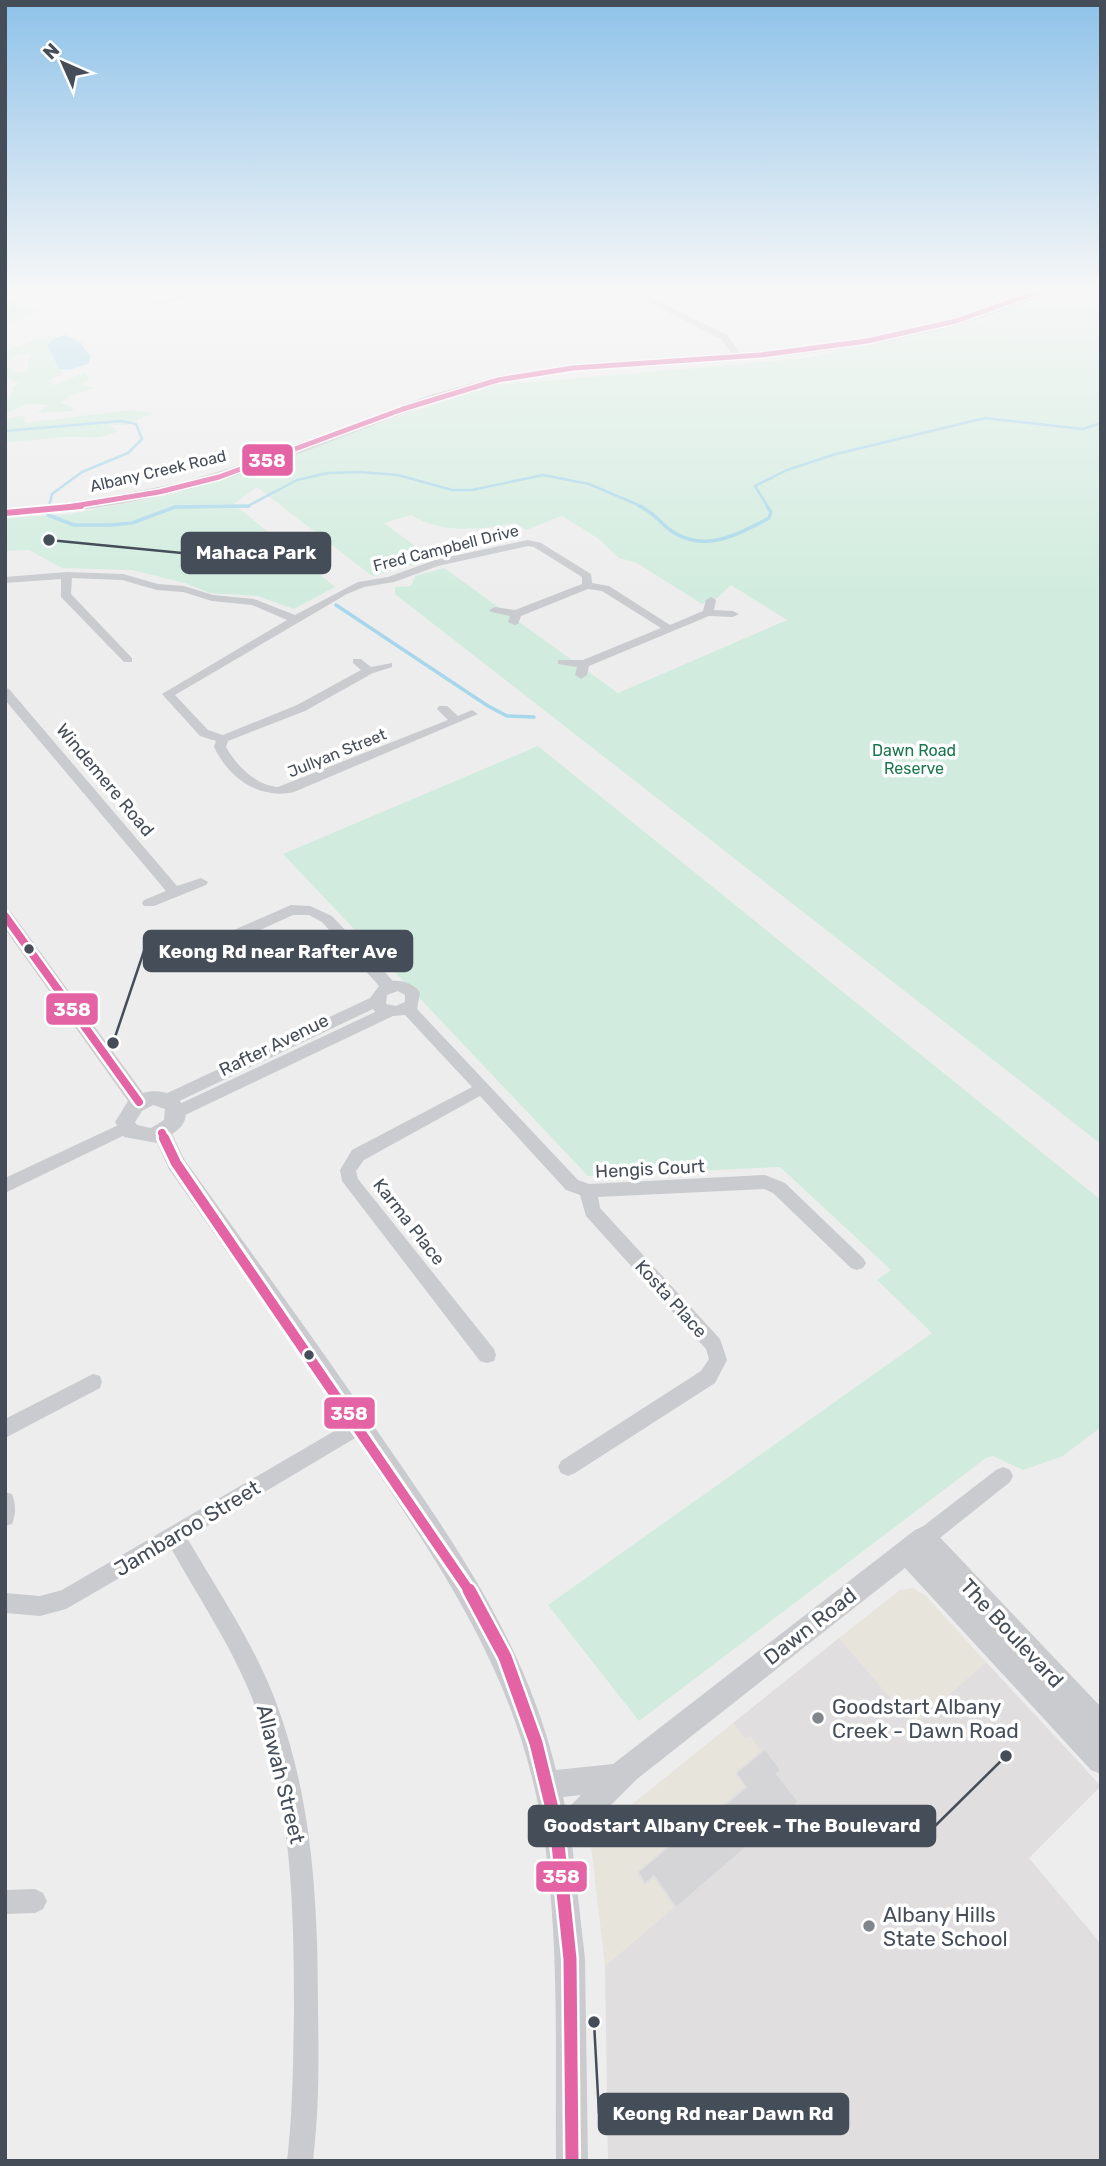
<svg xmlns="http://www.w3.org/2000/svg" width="1106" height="2166" viewBox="0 0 1106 2166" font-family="Rubik,sans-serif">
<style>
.commercial{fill:#e7e4dc}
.education{fill:#e0dede}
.green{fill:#d1ecde}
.water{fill:#a7d7ea}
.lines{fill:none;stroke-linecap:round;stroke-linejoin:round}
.stream-far1{stroke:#a7d7ea;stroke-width:2.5}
.stream{stroke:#a7d7ea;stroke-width:3.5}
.building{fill:#d5d5d7;stroke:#dfdfe0;stroke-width:2}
.minor{fill:#c9cbce;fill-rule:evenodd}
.tertiary{fill:#c9cbce;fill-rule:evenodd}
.primary{fill:#c4c8cb;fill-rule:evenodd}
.bus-1-far4-casing{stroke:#fff;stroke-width:8}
.bus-1-far3-casing{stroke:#fff;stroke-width:10}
.bus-1-far2-casing{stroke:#fff;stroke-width:13}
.bus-1-far1-casing{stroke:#fff;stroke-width:16}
.bus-1-casing{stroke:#fff;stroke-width:18}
.bus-1-far4{stroke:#e463a4;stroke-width:5}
.bus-1-far3{stroke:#e463a4;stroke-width:6}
.bus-1-far2{stroke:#e463a4;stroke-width:8}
.bus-1-far1{stroke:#e463a4;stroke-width:10}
.bus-1{stroke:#e463a4;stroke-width:13}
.bus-dot{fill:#454e58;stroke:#fff;stroke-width:2.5}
.poi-dot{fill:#80868c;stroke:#fff;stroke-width:2.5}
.labels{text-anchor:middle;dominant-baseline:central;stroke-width:7;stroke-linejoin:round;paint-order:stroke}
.far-street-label{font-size:16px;fill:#454e58;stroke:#fff}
.far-park-label{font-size:16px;fill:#19764e;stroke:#fff}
.street-label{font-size:18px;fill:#454e58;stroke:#fff}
.near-street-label{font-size:21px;fill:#454e58;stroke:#fff}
.near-poi-label{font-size:21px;fill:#454e58;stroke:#fff;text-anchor:start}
.leader{fill:none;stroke:#454e58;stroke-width:2.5}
.callout-dot{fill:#454e58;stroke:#fff;stroke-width:2.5}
.callout{fill:#454e58;stroke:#454e58;stroke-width:2.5}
.callout-label{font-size:19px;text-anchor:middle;font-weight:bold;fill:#fff}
.line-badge{stroke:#fff;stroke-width:2.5}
.badge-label{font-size:19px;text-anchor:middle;font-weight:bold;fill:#fff}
</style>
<rect width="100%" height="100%" fill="#eeeded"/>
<path class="commercial" d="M913,1588L925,1595L986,1662L914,1725L839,1638L900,1590Z
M733,1723L745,1739L750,1735L762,1751L765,1749L781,1770L777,1774L799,1802L605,1966L591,1846L594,1835Z"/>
<path class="education" d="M839,1638L914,1725L986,1662L1101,1786L1029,1858L1101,1944V2161H608L605,1966L798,1802L777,1774L781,1770L765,1750L762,1752L750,1736L745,1739L733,1723Z"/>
<path class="green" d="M5,288L27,296L24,304L26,308L37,310L31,316L19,319L23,322L5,325Z
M1065,288H1101V1144L395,594V587L411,586L415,576L444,568L618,693L787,620L731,585L717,598L702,604L637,563L619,558L599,539L562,516L526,530L515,523C481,530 441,534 411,515L384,523L433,559L372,576L257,487L234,504L335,587L294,609L257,596L209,593L185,583L132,570L62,568L29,550L5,551V518L71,514L174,494L488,386L808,358L977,322Z
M49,336H56L49,342L63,373L48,382L55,385L85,372L89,379L81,385L95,388L69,396L61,403L74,408L72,411L37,413L49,405L26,404L5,414V398H10L8,396L14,392L11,388L19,383L5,378V364L16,372H27L30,353L19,354L5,363V350Z
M130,410L154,413L125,425H108L118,431C99,441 82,436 62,437C43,439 25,441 5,442V416L8,419L22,415L26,423Z
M538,746L1101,1200V1427L1063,1456L1023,1470L993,1456L986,1458L639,1721L548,1605L932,1333L877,1280L891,1270L780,1167L588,1176L283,854Z"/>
<path class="water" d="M66,335L80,342L91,357L88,364L69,370L59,369L47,345L54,338Z"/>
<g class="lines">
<path class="stream-far1" d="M5,299L16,303L14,309L5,315
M5,431L121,421L136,424L142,439L128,453L82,472L52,494L49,507
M174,507H199
M246,507L297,480L328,473L359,472L398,475L452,490H472L543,475L589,484L643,507
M768,507L755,486L787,470L836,454L985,418L1083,429L1101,423"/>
<path class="stream" d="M50,506L48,515L74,525H111L132,523L175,507L249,506
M639,506C656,513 659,523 673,532C706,553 739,534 769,518L771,512L767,506
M336,605L488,706L507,716L534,717"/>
</g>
<path class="building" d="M765,1749L781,1770L777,1774L799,1802L676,1908L654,1876L645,1884L638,1872L674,1842L677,1845L746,1787L736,1773Z"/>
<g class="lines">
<path class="minor" d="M208,288H222L158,305L154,303Z
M620,288H630L727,335L743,357L736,359L721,339Z
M528,540L541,543L591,574L592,583L609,586L670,625L703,611L706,600L711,597L716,600L714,610L733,611L739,614L733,617L709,616L589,666L587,675L581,679L575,675L577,667L558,664V660H583L661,628L602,591L588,589L521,616L518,624L514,625L508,622L510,616L491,612L489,610L495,607L515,610L582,584V577L534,547L528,546L438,566L394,582L364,587L347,594L175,695L208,730L223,735L297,705L361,670L353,663V659H361L371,667L392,663V667L373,673L305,711L228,741L226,747C236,765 256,786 278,787L448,720L437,709L439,706H447L458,716L472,710L478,714L294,792C259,800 229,778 214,747L216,741L200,736L162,694L287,620L252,605L212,601L183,592L157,590L122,580L72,578L71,594L132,658V662H124L61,597V579L5,583V577L67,572L123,574L158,584L184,586L213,595L254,599L295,615L358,582L388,577L435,560Z
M5,688L9,689L177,886L201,878L208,882L206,885L154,906H144L142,903L144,900L166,891L5,700Z
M291,905L310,906L332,916L393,981C402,980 415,984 420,993L417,1009L578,1180L589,1184L765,1175L785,1183L863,1258L866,1263L863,1268L857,1270L851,1268L773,1193L764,1189L598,1197L600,1208L720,1339L727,1360L715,1383L575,1473L568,1476L561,1473L558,1467L561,1461L701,1371L709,1359L706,1349L586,1216L580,1195L566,1190L480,1096L364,1160L356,1171L358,1179L494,1349L496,1355L494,1361L487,1363L480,1361L342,1181L340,1170L352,1150L472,1087L405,1015L393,1016L183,1116H171L169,1112L171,1108L375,1012L373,1009L173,1104H161L159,1100L161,1096L370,998L379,986L322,922L309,915H293L187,963L182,964L175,959L177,955ZM398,991L405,995V1002L396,1006L386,1004L387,995Z
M127,1121L133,1123L135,1127L133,1131L5,1193V1178Z
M93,1374L100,1376L102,1382L100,1388L5,1438V1419Z
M360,1416L367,1419L370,1425L367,1431L187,1538C217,1589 250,1638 272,1692C313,1794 318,1903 318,2012C319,2062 319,2111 313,2161H287C293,2111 293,2062 294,2012C294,1906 292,1797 252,1698C231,1645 198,1597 171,1548L66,1609L40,1616L5,1613V1593L40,1596L62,1590Z
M1003,1467L1010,1470L1013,1476L1010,1482L931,1545L924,1548L917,1545L914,1538L917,1531L996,1470Z
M5,1492L12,1494C16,1504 16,1514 12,1524L5,1526Z
M35,1889L43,1893L47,1901L43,1909L35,1913L5,1914V1890Z"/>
<path class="tertiary" d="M5,910L11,912L143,1093C174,1084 204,1114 172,1134L184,1159C253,1255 323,1351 389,1448C460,1551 526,1647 556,1770L613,1764L915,1530L924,1526L933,1530L1101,1707V1774L1091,1770L905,1568L637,1779L572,1844L585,1959L588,2161H556C555,2049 560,1935 542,1825C517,1679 449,1579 369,1459C304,1361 236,1265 169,1169L157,1143L124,1137L115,1122L128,1101L5,929ZM153,1105L165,1109L164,1120L151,1128L137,1125L135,1122L142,1111ZM581,1795L566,1810L563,1797Z"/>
<path class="primary" d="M1037,288H1055C1038,301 991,315 969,322C889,345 806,356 723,361C660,365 596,366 533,377C434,395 345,439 250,471C170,498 89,512 5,517V509L98,499L184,482L243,464L430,395L498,376L573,364L761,351L867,338L953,319Z"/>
<g class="bus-1-far4-casing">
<path id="bus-1-far4" d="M68,507L159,492L219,477L403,409L498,380L573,368L761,355L867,341L956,321L1049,288"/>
</g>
<g class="bus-1-far3-casing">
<path id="bus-1-far3" d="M5,513L81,506"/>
</g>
<g class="bus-1-far2-casing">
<path id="bus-1-far2" d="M5,916L139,1102
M162,1133L165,1140"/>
</g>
<g class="bus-1-far1-casing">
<path id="bus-1-far1" d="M164,1138L176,1163L470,1592"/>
</g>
<g class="bus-1-casing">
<path id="bus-1" d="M469,1590L505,1657L536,1743L556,1825L570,1959L572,2161"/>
</g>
<use href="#bus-1-far4" class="bus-1-far4"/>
<use href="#bus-1-far3" class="bus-1-far3"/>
<use href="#bus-1-far2" class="bus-1-far2"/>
<use href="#bus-1-far1" class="bus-1-far1"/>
<use href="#bus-1" class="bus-1"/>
</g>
<linearGradient id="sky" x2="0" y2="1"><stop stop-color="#8ec2e9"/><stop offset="0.49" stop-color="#f7f7f7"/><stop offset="1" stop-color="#f7f7f7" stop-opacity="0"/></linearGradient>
<rect width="1106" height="591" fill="url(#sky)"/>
<g class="bus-dot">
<circle cx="29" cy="949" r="6"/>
<circle cx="309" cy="1355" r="6"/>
</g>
<g class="poi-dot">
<circle cx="818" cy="1718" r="7"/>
<circle cx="869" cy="1926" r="7"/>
</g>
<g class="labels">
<g class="far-street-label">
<text transform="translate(158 471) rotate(-13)">Albany Creek Road</text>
<text transform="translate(446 548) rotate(-14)">Fred Campbell Drive</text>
<text transform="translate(337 753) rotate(-22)">Jullyan Street</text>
</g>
<g class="far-park-label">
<text x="914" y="750">Dawn Road<tspan x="914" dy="18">Reserve</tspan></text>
</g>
<g class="street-label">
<text transform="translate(105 780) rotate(50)">Windemere Road</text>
<text transform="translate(274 1045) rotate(-26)">Rafter Avenue</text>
<text transform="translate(650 1169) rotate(-3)">Hengis Court</text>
<text transform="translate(409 1222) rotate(52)">Karma Place</text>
<text transform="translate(671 1299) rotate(48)">Kosta Place</text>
</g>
<g class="near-street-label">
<text transform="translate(187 1528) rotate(-31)">Jambaroo Street</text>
<text transform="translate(810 1626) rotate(-38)">Dawn Road</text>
<text transform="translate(1012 1633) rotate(47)">The Boulevard</text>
<text transform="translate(281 1774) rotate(76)">Allawah Street</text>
</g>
<g class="near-poi-label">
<text x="832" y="1706">Goodstart Albany<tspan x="832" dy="24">Creek - Dawn Road</tspan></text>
<text x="883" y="1914">Albany Hills<tspan x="883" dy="24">State School</tspan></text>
</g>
</g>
<path class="leader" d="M49 540L182 553M113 1043L144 951M1006 1756L935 1826M594 2022L599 2114"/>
<g class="callout-dot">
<circle cx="49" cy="540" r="7"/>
<circle cx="113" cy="1043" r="7"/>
<circle cx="1006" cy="1756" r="7"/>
<circle cx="594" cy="2022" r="7"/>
</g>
<g class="callout">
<rect x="182" y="533" width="148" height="40" rx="7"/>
<rect x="144" y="931" width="268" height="40" rx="7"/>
<rect x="529" y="1806" width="406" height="40" rx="7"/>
<rect x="599" y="2094" width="249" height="40" rx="7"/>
</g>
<g class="callout-label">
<text x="256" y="559">Mahaca Park</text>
<text x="278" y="958">Keong Rd near Rafter Ave</text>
<text x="732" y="1832">Goodstart Albany Creek - The Boulevard</text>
<text x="723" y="2120">Keong Rd near Dawn Rd</text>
</g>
<g class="line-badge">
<rect x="241" y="443" width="53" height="34" rx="7" fill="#e463a4"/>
<rect x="45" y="992" width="54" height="34" rx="7" fill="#e463a4"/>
<rect x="323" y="1396" width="53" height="34" rx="7" fill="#e463a4"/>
<rect x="535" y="1860" width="53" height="33" rx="7" fill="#e463a4"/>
</g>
<g class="badge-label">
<text x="267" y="467">358</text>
<text x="72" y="1016">358</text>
<text x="349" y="1420">358</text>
<text x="561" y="1883">358</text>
</g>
<rect width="1106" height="2166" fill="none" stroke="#454e58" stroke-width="14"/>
<g transform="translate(63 63) rotate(315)" stroke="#ffffff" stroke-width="5" paint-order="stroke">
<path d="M0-5L12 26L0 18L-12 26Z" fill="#454e58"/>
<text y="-10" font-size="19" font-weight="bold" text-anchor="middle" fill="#454e58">N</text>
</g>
</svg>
